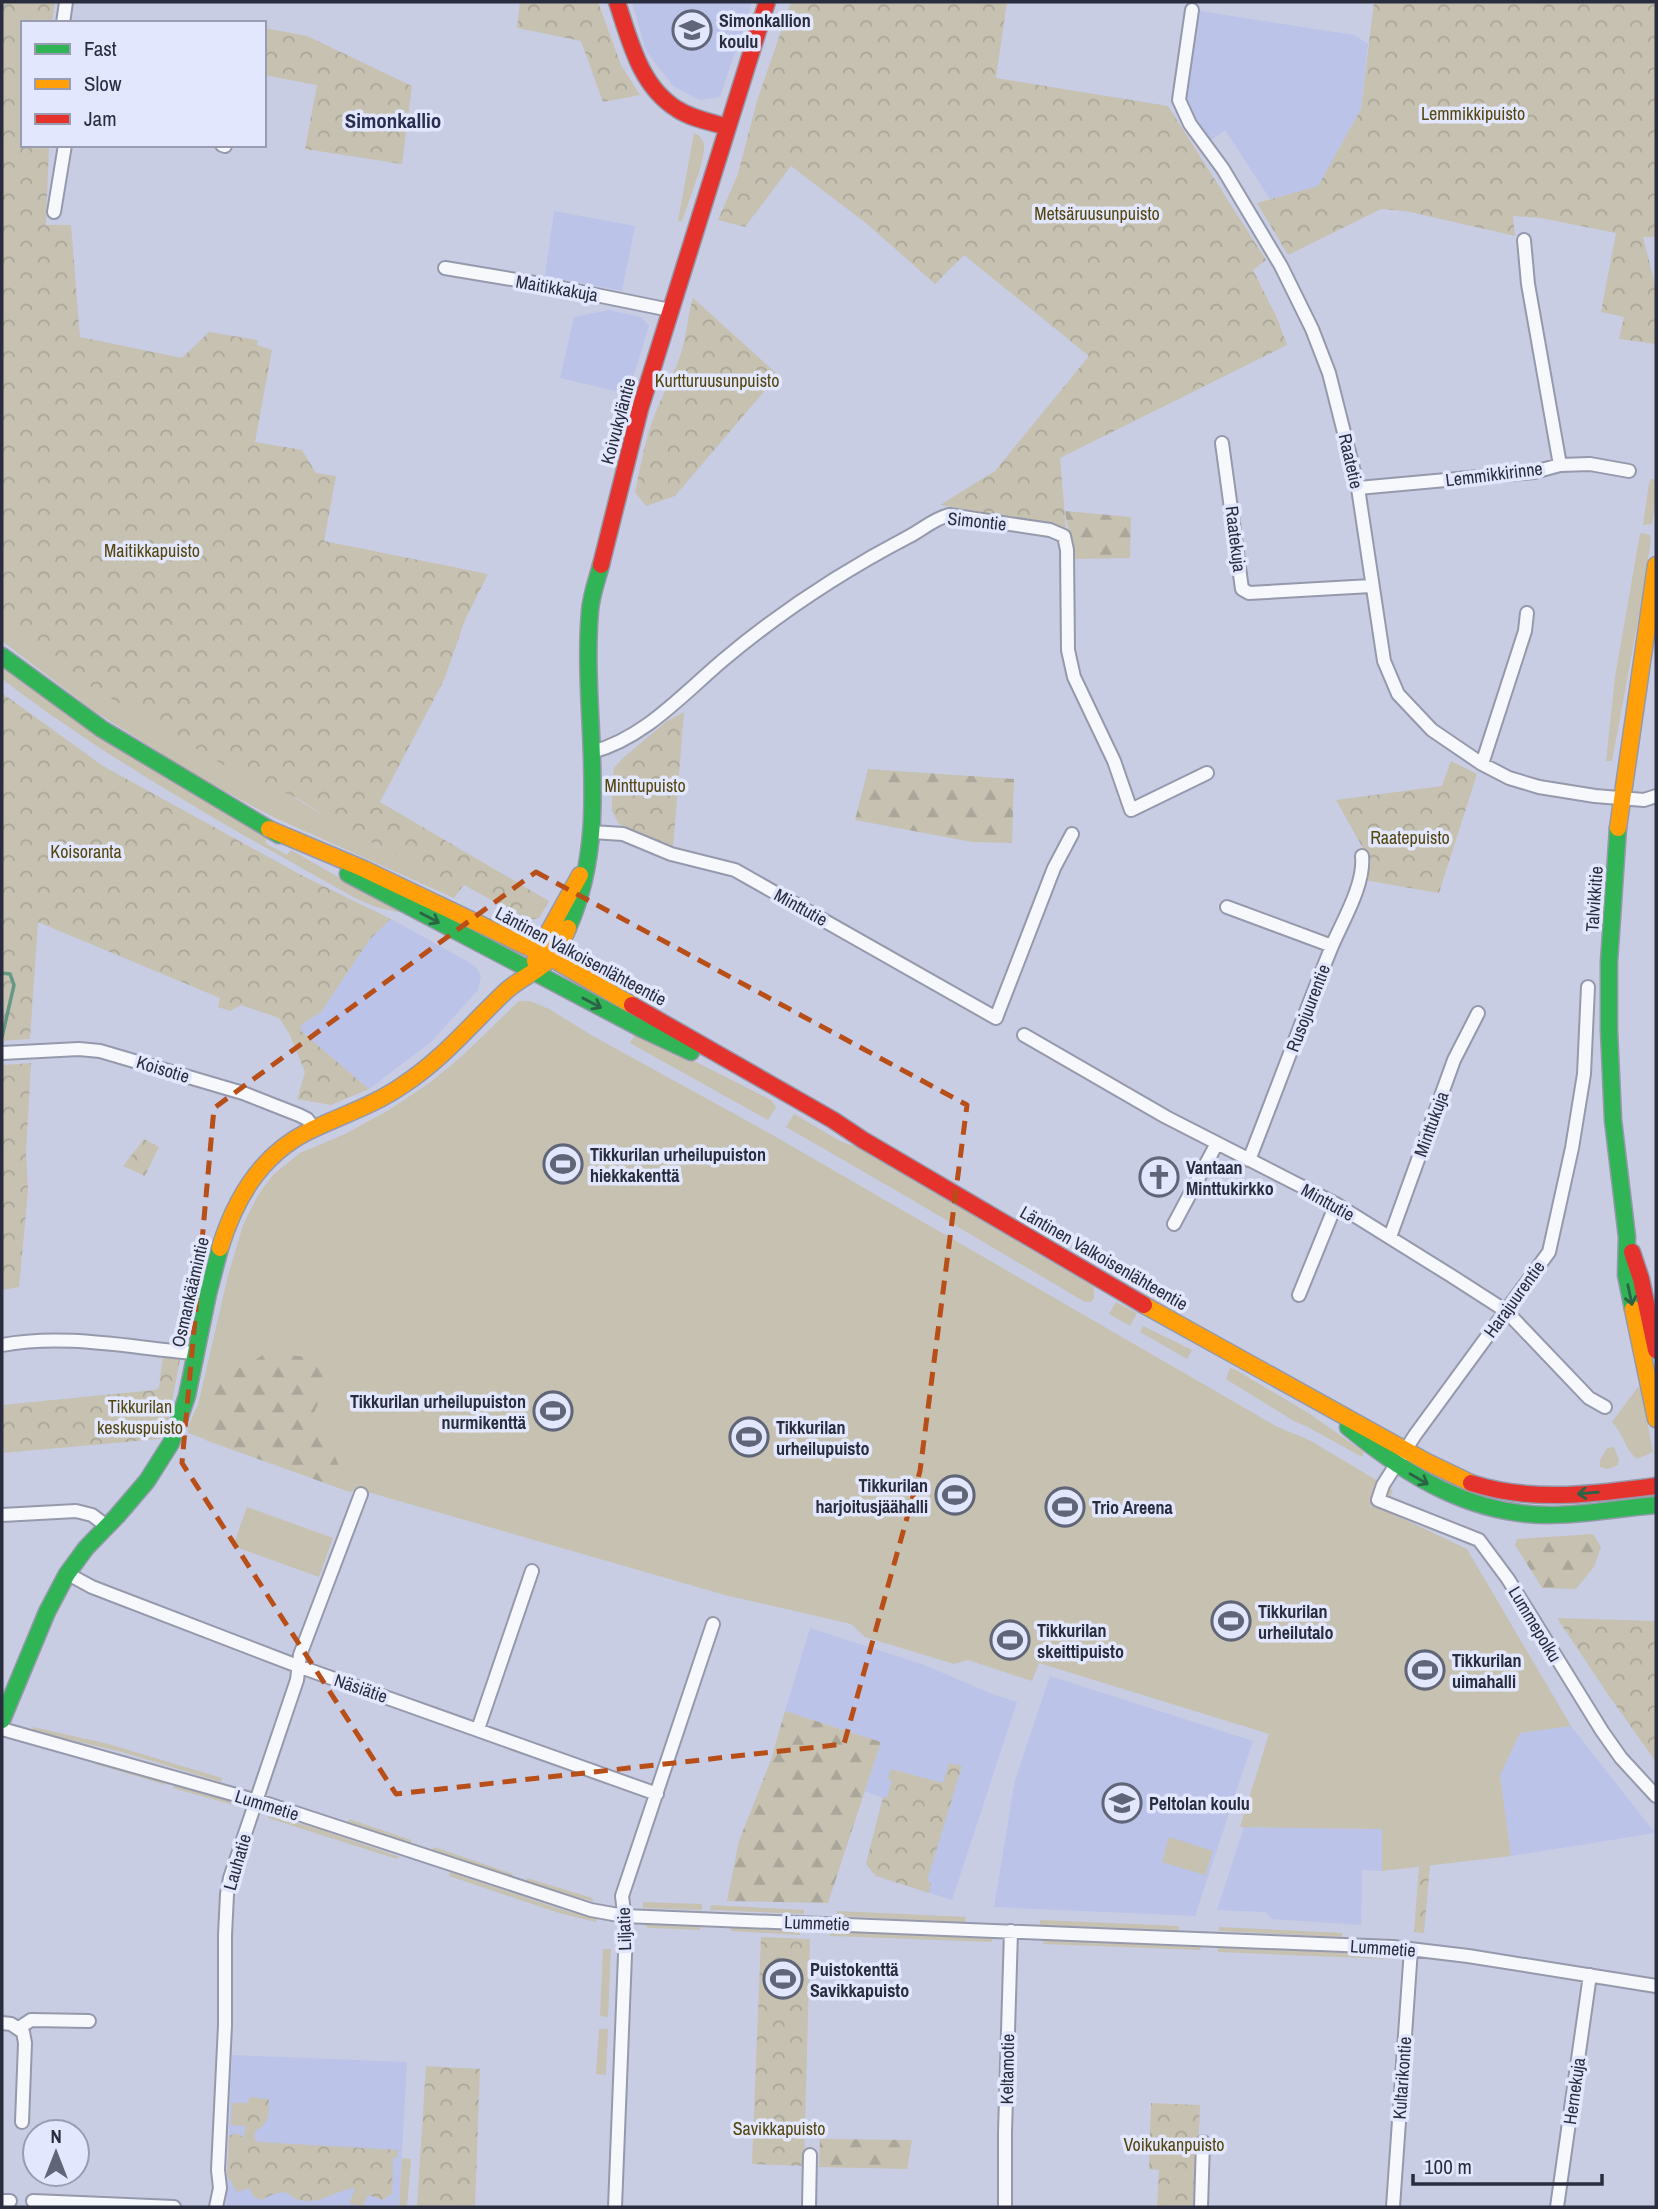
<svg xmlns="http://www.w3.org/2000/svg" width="1658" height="2209" viewBox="0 0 1658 2209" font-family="'Archivo Narrow',sans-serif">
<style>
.built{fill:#bbc3e8}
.grass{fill:#c6c1b1}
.forest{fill:url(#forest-firs)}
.park{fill:url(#park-crowns)}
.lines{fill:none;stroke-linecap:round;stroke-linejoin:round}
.stream{stroke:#679883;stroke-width:3.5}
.street-casing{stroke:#9599ab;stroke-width:16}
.fast-casing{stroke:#9599ab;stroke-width:19}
.slow-casing{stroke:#9599ab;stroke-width:19}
.jam-casing{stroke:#9599ab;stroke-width:19}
.street{stroke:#f7f8fb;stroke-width:12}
.fast{stroke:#30b455;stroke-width:16}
.slow{stroke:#ff9f0a;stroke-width:16}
.jam{stroke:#e5322d;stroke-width:16}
.oneway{stroke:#2c6347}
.marked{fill:none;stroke:#b84e18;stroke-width:5;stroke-dasharray:14 9;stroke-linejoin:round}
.labels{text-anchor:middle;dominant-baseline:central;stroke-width:7;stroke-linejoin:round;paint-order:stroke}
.poi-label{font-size:18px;font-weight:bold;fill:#2a2d3e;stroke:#e2e7fd;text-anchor:start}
.park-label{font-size:18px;fill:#54460e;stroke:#e2e7fd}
.street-label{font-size:18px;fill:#2a2d3e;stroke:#e2e7fd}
.quarter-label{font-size:21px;font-weight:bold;fill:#2a2f51;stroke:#e2e7fd}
</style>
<defs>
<pattern id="forest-firs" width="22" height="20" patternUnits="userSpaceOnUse" patternTransform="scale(1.75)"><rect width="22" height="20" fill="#c6c1b1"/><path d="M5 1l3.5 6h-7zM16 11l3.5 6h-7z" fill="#aaa699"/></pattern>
<pattern id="park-crowns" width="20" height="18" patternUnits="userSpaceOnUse" patternTransform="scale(1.75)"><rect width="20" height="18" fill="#c6c1b1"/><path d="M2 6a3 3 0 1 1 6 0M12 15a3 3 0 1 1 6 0" fill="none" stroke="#aaa699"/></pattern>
</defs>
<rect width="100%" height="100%" fill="#c8cde4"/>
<path class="built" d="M632,2H752L720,97L700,100L673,86L646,51Z
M1200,11L1354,35L1368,44L1361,109L1318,187L1270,199L1225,130L1209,142L1184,99Z
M554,211L635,226L622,291L545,276Z
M609,310L641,317L649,326L628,394L560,378L574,317Z
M391,919L467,961L476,967L481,976L478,990L431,1042L369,1089L301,1031V1024L321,1012L370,939Z
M810,1628L924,1665L995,1695L1017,1702L952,1900L876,1876L866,1864L883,1798L865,1791L881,1742L785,1711Z
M1050,1676L1253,1741L1195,1916L994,1907L1015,1780Z
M1571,1726L1655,1833L1511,1856L1500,1775L1520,1733Z
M1244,1827L1383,1829L1382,1871L1362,1870L1361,1925L1272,1919L1265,1912L1217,1910Z
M232,2055L407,2062L399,2207H226Z"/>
<path class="grass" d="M694,133C699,135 703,139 704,145C706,158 687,206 682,221H678Z
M1651,479H1656V502L1652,524L1643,525L1649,483Z
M1642,533L1650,535L1651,540L1639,615L1612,761H1606L1615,677L1640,534Z
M2,607L328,819L460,890L454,898L269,815L197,776L91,709L2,641Z
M2,665L268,837L265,843L287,855L291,850L398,911L397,912L376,907L355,898C234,830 112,763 2,679Z
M519,1001H530L549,1009L593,1036L769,1133L1276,1426L1311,1441L1393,1490L1385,1510L1467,1549L1571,1726L1520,1733L1500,1775L1511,1856L1382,1871V1829L1240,1827L1269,1734L1039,1663L1032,1681L968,1660L954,1664L865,1637L851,1624L725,1595L361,1490L350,1492L188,1433V1426L198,1405L227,1280L243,1225L258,1195L273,1175L300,1153L345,1134L389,1110L432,1081L461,1057Z
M637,1032L771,1100L776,1107L768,1120L630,1043Z
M794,1114L842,1142L857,1147L1094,1287V1298L1091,1302H1085L909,1198L786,1127Z
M1116,1302L1137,1313L1130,1326L1109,1314Z
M1143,1326L1192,1350L1187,1359L1140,1332Z
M1230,1368L1236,1370L1310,1414L1364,1452L1362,1457L1308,1427L1294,1421L1226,1379Z
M1638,1387L1641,1390L1653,1452L1637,1459C1625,1450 1623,1433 1612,1422Z
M1614,1447L1619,1460L1618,1465L1608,1469L1600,1467V1460L1607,1448Z
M247,1507L333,1538L319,1577L233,1546Z
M33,1727L108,1744L222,1778L221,1782L122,1752L32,1731Z
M95,1761L167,1781L166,1785L95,1764Z
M175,1783L235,1801L238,1802L237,1806L173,1788Z
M269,1815L316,1828L400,1857L397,1859L268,1818Z
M349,1819L411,1840V1843L348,1822Z
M1169,1837L1213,1851L1205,1875L1162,1862Z
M434,1847L513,1874L512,1877L432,1851Z
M450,1872L563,1910L597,1919L596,1922L559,1913L449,1876Z
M527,1878L592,1898L594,1901L574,1897L526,1881Z
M643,1902L702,1904V1910L643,1908Z
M711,1905L804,1910V1914L710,1910Z
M837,1911L966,1917L965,1922L837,1916Z
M1040,1920L1179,1926V1930L1040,1925Z
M646,1924L700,1926V1930L651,1928L646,1927Z
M731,1927L800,1930V1935L731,1931Z
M1219,1927L1342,1933V1937L1219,1931Z
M830,1931L992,1938V1942L830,1936Z
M1043,1940L1201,1947L1200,1950L1043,1944Z
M1218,1947L1390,1955L1389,1959L1218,1952Z
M603,1949H611L608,2017L600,2016Z
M599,2029H608L606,2075L596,2074Z
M232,2103H248L247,2126L231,2125Z
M402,2158L411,2159L407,2207H399Z"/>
<path class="forest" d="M1065,511L1131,517L1130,558L1074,559C1074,543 1067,528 1065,511Z
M868,769L1014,779L1012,843L972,842L855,820Z
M266,1353L307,1357L328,1364V1379L314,1413L321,1441L333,1452L350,1492L205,1440L214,1386L222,1373L246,1366Z
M1593,1534L1601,1547L1594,1567L1576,1589L1542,1588L1515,1545L1517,1539Z
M785,1711L881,1742L828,1903L727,1901L739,1841L771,1760Z
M820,2139L912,2140L907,2169L819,2167Z"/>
<path class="park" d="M2,2H55L52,23H23V145H49L46,225H71L80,337L182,358L209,332L258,340L257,345L272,350L255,442L302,450L316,473L336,476L324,541L488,574L465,620L444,680L380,802L549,901L539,918L529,920L464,885L460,890L328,819L299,799L232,770L48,661L2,627Z
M520,2H598L621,65L640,95L603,102L581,41L517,28Z
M791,2H1007L996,78L1168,106L1266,260L1253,270L1277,318L1287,345L1060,458L1066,528L940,505L995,471L1089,356L964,255L935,284L867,224L791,166L745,227L718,220L738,174L757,101Z
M1374,2H1656V237H1643L1656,288V344L1619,339L1624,317L1601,312L1616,233L1541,218L1513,216L1515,236L1406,211L1381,209L1288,255L1257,203L1318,186L1361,109Z
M264,28L307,36L412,86L402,164L305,149L317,85L264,75Z
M693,298L778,375L675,496L646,506L635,492C640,469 644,445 652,422C661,396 676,373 683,346C687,331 688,314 693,298Z
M2,693L103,766L303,876L391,919L370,939L321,1012L301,1025V1031L369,1089L331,1105L297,1099L305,1072L289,1033L279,1018L241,1005L230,1011L218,1007L220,998L38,922L30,1039L2,1041Z
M684,712L673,848L619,824L612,811V782L614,768L623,758L667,721Z
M1451,761L1477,774L1439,893L1364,880L1371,864L1370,857L1364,850L1336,800L1442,786Z
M31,1063L26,1154L28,1191L19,1287L2,1290V1065Z
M144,1139L159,1147L145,1176L123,1166Z
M163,1354L181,1355L167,1427L160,1439L2,1453V1405L155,1390L159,1388Z
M1557,1618L1656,1621V1762L1607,1693Z
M949,1763L962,1766L927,1881L931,1883L929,1893L876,1876L866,1864L883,1797L887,1798L892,1781L888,1780L891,1769L943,1783Z
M1430,1865L1424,1933L1414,1932L1419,1867Z
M761,1937L810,1939L804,2166L752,2164Z
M426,2066L480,2069L475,2207L417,2206Z
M250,2097L269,2099C268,2106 270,2115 266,2122C260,2131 252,2128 255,2140L259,2142L398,2150L397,2158H393L392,2194L383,2200L368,2195L362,2207L349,2203L355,2189L353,2188C337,2190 325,2201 309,2201C283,2201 295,2182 261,2200L254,2197L249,2188L237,2192L227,2175L229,2136L236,2133L243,2137C248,2124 245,2108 250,2097Z
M1151,2103L1200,2105L1196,2207H1157L1159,2170L1149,2169Z"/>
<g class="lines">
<path class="stream" d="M2,973L10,974L14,985L2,1037"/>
<g class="street-casing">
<path id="street" d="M1192,10L1179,100L1190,124L1223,169L1281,266L1312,329L1329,373L1358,488L1384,661L1398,694L1432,730L1482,764L1509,778L1539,787L1595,796L1644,800L1656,796
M63,23L66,2
M222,145L225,146
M54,212L65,145
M1524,240L1528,284L1560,465
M445,268L547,285L670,310
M1222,443L1242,589L1249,593L1371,586
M1358,488L1534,472L1560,465L1590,464L1629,471
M592,752C644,738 681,696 722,661C779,613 841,572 908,537C922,530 933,519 949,515L1050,530L1064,536L1067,550L1068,650L1074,677L1114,761L1131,810L1207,773
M1482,764L1525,631L1527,613
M592,832L623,834L671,854L735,870L996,1018L1054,868L1072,834
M1227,907L1332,946
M1588,987L1584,1074L1572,1148L1549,1252L1415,1435L1383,1485L1378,1500L1479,1540L1508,1579L1602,1731L1621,1758L1656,1796
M1024,1035L1166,1117L1336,1204L1450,1275L1506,1311L1589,1398L1605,1407
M2,1053L79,1049L100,1051L243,1093L299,1115L307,1119L314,1128
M1249,1160C1277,1089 1303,1017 1332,946C1343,920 1365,884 1362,856
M1174,1224L1216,1145
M1390,1237L1454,1060L1478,1013
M1299,1295L1336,1204
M2,1345C66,1333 131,1348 196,1353
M2,1515L76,1511L92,1515L108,1527
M68,1574L92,1587L295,1665L657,1794
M2,1729L268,1804L591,1910L624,1916L1393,1947L1468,1956L1656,1986
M478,1729L532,1571
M2,2023L11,2024L23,2032L25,2043L22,2122
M19,2028L31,2020L89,2021
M2,2201H10
M33,2201L174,2207
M216,2207L220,2188L218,2170L225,2025V1935L227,1894L230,1878L297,1680L300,1655L361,1494
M615,2207L626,1930L622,1896L713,1624
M809,2207L810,2155
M1005,2207V2132L1011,1931
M1201,2207L1203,2142
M1393,2207L1411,1949
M1557,2207L1590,1975"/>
</g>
<g class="fast-casing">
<path id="fast" d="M2,656L102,729L279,835
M1618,828L1609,962V1030L1613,1120L1627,1237L1626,1275L1633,1309
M348,874L644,1030L691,1052
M568,928C613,828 581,716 590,611C591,596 597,580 601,565
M1348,1427C1407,1476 1471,1515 1549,1515C1585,1515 1620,1508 1656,1505
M2,1720L47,1612L67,1574L86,1548L117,1516L147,1481L171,1443L187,1396L208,1294L220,1248"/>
</g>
<g class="slow-casing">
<path id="slow" d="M1618,828L1656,565
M269,829L364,869L551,958L632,1005
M535,961L538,951L580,875
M220,1248C235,1199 260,1156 307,1132C339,1116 373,1106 403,1085C443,1059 472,1023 506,991C520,978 540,971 553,956C560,948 564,938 568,928
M1144,1305L1427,1462L1471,1483
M1633,1309L1656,1419"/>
</g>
<g class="jam-casing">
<path id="jam" d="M617,2C630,41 640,86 677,109C692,119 711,122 728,127
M601,565L640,409L767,2
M632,1005L833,1120L863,1140L1144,1305
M1632,1252L1641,1279L1656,1350
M1471,1483C1533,1503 1593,1494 1656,1486"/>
</g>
<use href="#street" class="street"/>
<use href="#fast" class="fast"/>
<use href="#slow" class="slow"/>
<use href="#jam" class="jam"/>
</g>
<defs><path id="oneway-shaft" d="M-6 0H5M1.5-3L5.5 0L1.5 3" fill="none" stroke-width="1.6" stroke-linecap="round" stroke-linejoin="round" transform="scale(1.75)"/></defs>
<g class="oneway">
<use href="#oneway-shaft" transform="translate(430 918) rotate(28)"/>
<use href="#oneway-shaft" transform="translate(592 1003) rotate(28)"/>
<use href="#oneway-shaft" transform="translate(1630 1295) rotate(78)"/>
<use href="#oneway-shaft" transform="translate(1419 1479) rotate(30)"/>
<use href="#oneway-shaft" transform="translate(1588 1493) rotate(175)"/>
</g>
<path class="marked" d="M536,872L967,1105L920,1471L844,1744L396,1794L182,1463L214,1108Z"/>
<defs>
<g id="school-ring" transform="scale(2.0125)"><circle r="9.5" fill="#e2e7fd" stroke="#616578" stroke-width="1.5"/><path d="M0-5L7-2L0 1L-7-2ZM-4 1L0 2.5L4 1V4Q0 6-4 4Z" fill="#616578"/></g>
<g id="stadium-ring" transform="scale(2.0125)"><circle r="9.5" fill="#e2e7fd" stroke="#616578" stroke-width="1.5"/><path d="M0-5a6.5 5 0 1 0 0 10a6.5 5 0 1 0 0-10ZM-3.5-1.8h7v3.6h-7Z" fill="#616578"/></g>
<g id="church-ring" transform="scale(2.0125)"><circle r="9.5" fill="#e2e7fd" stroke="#616578" stroke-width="1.5"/><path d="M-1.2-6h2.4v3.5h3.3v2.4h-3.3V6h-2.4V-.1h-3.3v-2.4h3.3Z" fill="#616578"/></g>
</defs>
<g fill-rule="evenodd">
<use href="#school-ring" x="692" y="30"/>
<use href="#stadium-ring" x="563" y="1164"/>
<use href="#church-ring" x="1159" y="1177"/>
<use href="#stadium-ring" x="553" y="1411"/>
<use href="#stadium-ring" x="749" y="1437"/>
<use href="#stadium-ring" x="955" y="1495"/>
<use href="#stadium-ring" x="1065" y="1507"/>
<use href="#stadium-ring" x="1231" y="1621"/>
<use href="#stadium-ring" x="1010" y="1640"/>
<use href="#stadium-ring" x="1425" y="1670"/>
<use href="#school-ring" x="1122" y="1803"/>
<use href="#stadium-ring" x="783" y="1979"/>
</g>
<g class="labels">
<g class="poi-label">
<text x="719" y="20">Simonkallion<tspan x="719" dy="21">koulu</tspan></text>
<text x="590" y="1154">Tikkurilan urheilupuiston<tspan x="590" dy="21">hiekkakenttä</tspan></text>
<text x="1186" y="1167">Vantaan<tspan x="1186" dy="21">Minttukirkko</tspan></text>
<text x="526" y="1401" text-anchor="end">Tikkurilan urheilupuiston<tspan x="526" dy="21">nurmikenttä</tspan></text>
<text x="776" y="1427">Tikkurilan<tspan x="776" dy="21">urheilupuisto</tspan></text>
<text x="928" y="1485" text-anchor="end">Tikkurilan<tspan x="928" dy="21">harjoitusjäähalli</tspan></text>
<text x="1092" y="1507">Trio Areena</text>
<text x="1258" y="1611">Tikkurilan<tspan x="1258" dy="21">urheilutalo</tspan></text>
<text x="1037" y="1630">Tikkurilan<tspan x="1037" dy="21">skeittipuisto</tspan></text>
<text x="1452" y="1660">Tikkurilan<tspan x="1452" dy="21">uimahalli</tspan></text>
<text x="1149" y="1803">Peltolan koulu</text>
<text x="810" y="1969">Puistokenttä<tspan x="810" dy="21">Savikkapuisto</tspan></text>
</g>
<g class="park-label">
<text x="1473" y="113">Lemmikkipuisto</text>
<text x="1097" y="213">Metsäruusunpuisto</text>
<text x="717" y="380">Kurtturuusunpuisto</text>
<text x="152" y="550">Maitikkapuisto</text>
<text x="645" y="785">Minttupuisto</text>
<text x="1410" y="837">Raatepuisto</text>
<text x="86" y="851">Koisoranta</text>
<text x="140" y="1406">Tikkurilan<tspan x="140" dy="21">keskuspuisto</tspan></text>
<text x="779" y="2128">Savikkapuisto</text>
<text x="1174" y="2144">Voikukanpuisto</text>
</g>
<g class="street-label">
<text transform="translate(557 288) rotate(10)">Maitikkakuja</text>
<text transform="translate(618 421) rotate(-75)">Koivukyläntie</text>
<text transform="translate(1351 461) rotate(77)">Raatetie</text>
<text transform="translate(1494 474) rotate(-7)">Lemmikkirinne</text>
<text transform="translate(977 521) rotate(6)">Simontie</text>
<text transform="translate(1236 539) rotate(83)">Raatekuja</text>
<text transform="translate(1594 899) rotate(-86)">Talvikkitie</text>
<text transform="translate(801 907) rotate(29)">Minttutie</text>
<text transform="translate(581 956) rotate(28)">Läntinen Valkoisenlähteentie</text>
<text transform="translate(1308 1008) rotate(-69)">Rusojuurentie</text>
<text transform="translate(163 1069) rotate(17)">Koisotie</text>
<text transform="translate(1431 1124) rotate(-70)">Minttukuja</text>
<text transform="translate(1328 1202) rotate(29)">Minttutie</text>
<text transform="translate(1104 1258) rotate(30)">Läntinen Valkoisenlähteentie</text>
<text transform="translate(190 1292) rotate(-77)">Osmankäämintie</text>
<text transform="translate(1514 1299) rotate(-54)">Harajuurentie</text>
<text transform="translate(1535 1624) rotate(59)">Lummepolku</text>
<text transform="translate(361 1688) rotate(19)">Näsiätie</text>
<text transform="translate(267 1805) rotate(17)">Lummetie</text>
<text transform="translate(237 1862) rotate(-74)">Lauhatie</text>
<text transform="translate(817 1923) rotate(2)">Lummetie</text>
<text transform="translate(624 1929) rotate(-92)">Liljatie</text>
<text transform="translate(1383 1948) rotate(4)">Lummetie</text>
<text transform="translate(1007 2069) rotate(-89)">Keltamotie</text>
<text transform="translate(1402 2078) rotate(-86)">Kultarikontie</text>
<text transform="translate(1574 2091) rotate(-82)">Hernekuja</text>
</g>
<g class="quarter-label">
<text x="393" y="120">Simonkallio</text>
</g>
</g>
<rect width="1658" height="2209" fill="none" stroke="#2a2d3e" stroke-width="7"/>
<rect x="21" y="21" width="245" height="126" fill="#e2e7fd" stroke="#989db1" stroke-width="2"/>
<rect x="35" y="44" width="35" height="10" fill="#30b455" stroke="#989db1" stroke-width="2"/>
<text x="84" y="56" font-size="21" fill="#2a2d3e">Fast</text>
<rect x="35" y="79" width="35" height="10" fill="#ff9f0a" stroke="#989db1" stroke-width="2"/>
<text x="84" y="91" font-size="21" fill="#2a2d3e">Slow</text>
<rect x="35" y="114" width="35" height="10" fill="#e5322d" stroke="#989db1" stroke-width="2"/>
<text x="84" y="126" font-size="21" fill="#2a2d3e">Jam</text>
<g transform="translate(56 2153)"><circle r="33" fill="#e2e7fd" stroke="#989db1" stroke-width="2"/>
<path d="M0-5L12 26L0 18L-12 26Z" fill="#616578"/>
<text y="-10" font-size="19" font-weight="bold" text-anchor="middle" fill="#2a2d3e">N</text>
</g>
<path d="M1413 2174v10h189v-10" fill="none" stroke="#2a2d3e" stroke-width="3.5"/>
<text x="1424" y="2174" font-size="21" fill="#2a2d3e" stroke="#e2e7fd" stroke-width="5" paint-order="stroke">100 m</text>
</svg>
